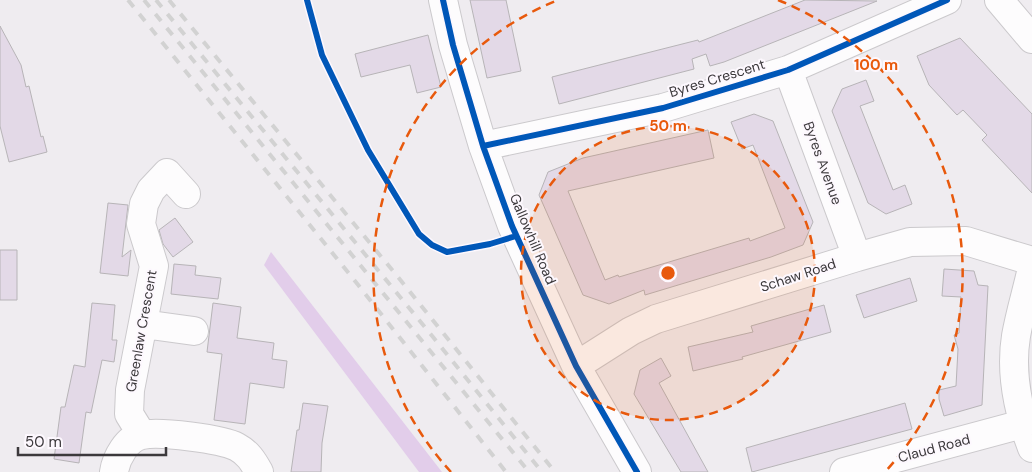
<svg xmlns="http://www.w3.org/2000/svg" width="1032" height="472" viewBox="0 0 1032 472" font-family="'DM Sans',sans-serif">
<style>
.green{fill:#e2cdea}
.building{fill:#e3d9e7;stroke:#b7b4b7}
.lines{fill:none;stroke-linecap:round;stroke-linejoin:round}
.minor-casing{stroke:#cbc9cc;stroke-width:30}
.minor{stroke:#fdfcfd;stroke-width:28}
.rail{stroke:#d2d2d2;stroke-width:4;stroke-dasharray:9 9;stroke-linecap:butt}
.cycleway-casing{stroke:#fdf8fe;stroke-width:9}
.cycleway{stroke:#0057b8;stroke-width:6}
.ring{fill:none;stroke:#e8590c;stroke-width:2.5;stroke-dasharray:9 6}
.labels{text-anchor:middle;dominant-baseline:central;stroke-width:4;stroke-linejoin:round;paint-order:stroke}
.street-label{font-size:14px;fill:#3c393c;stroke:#fdf8fe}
.centre{fill:#e8590c;stroke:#fdf8fe;stroke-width:2.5}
.ring-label{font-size:15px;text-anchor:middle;font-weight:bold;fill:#e8590c;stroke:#fdf8fe;stroke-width:4;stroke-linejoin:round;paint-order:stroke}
</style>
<rect width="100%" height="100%" fill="#efecf0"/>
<path class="green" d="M271,252L442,472H419L264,265Z"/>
<path class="building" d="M470,0H506L521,71L487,78Z
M805,0L877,1L724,62L710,66L706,54L692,59L694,69L559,104L552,77L698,40L699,42Z
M0,26L21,65L26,87L29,86L41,137L43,136L47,152L9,162L0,126Z
M428,35L441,87L417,93L410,65L361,77L355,54Z
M960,38L1032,114V193L982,140L987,135L963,110L957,115L929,85L917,56Z
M866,80L874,101L860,106L893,190L905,185L912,204L886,214L868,203L832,111L842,89Z
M754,114L773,121L813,222L803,245L771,257L645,295L644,290L609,304L583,295L539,195L548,172L583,158L708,130L714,158L568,191L605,280L618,275L619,277L749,238L750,241L785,228L753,145L742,149L731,122Z
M108,203L128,205L122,257L131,250L128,276L100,273Z
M175,218L193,242L173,257L163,244L159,230Z
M0,250H17V300H0Z
M174,264L196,266L195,275L221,278L218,299L171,294Z
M944,269L974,271L978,285L988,286L982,405L944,416L939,399V390L956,386L958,349L954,335L959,333L961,297L942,296Z
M910,278L917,301L864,318L856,295Z
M92,303L115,305L112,340H117L114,362L102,360L91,413L86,412L79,463L54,459L61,407H65L74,365L85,367Z
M213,303L241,307L237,338L274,343L272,359L287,361L284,388L250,383L245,424L214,420L222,354L207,352Z
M824,305L831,332L742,357L743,359L693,371L688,347L753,332L751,326Z
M661,358L671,376L659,383L708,472H681L634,394L640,370Z
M303,403L328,406L322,443L321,472H291L297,430H299Z
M905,403L912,429L752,472L746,448Z"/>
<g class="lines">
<g class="minor-casing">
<path id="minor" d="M443,0L453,45L483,146L512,226L576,366L637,472
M999,0L1032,39
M788,70L857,257
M483,146L663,108L788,70L947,0
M1032,268C1027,291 1020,313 1016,336C1010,373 1019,414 1032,448
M143,324L194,331
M576,366L631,331L656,319L857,257L910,242L966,241L1032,261
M142,435L129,414L130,390L154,266L141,224L144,204L151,190L167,173L186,194
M114,472C116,458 127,438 142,435C159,431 222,439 237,447C248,453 253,461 259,472
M844,472L1023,424"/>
</g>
<use href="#minor" class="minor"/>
<path class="rail" d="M128,0L355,281L506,472
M144,0L529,472
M156,0L433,337L542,472
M169,0L398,277L555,472"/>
<g class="cycleway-casing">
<path id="cycleway" d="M307,0L322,55L368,150L419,234L432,245L447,252L490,244L516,236
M443,0L453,45L483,146L512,226L576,366L637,472
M483,146L663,108L788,70L947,0"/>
</g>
<use href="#cycleway" class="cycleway"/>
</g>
<circle cx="668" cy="273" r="147" fill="#e8590c" fill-opacity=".12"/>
<g class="ring">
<circle cx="668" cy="273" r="147"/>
<path d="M451 472A294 294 0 0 1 558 0M778 0A294 294 0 0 1 885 472"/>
</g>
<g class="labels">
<g class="street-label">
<text transform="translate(717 78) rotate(-17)">Byres Crescent</text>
<text transform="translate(823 163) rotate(70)">Byres Avenue</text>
<text transform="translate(533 239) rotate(67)">Gallowhill Road</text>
<text transform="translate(798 275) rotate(-18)">Schaw Road</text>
<text transform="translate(141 331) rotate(-80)">Greenlaw Crescent</text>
<text transform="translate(934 448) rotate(-15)">Claud Road</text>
</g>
</g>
<circle cx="668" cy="273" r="8" class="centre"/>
<g class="ring-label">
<text x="876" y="70">100 m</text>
<text x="668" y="131">50 m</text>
</g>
<path d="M18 447v8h148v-8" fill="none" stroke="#3c393c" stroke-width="2.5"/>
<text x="25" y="447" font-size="15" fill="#3c393c" stroke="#fdf8fe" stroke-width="4" paint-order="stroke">50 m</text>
</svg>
